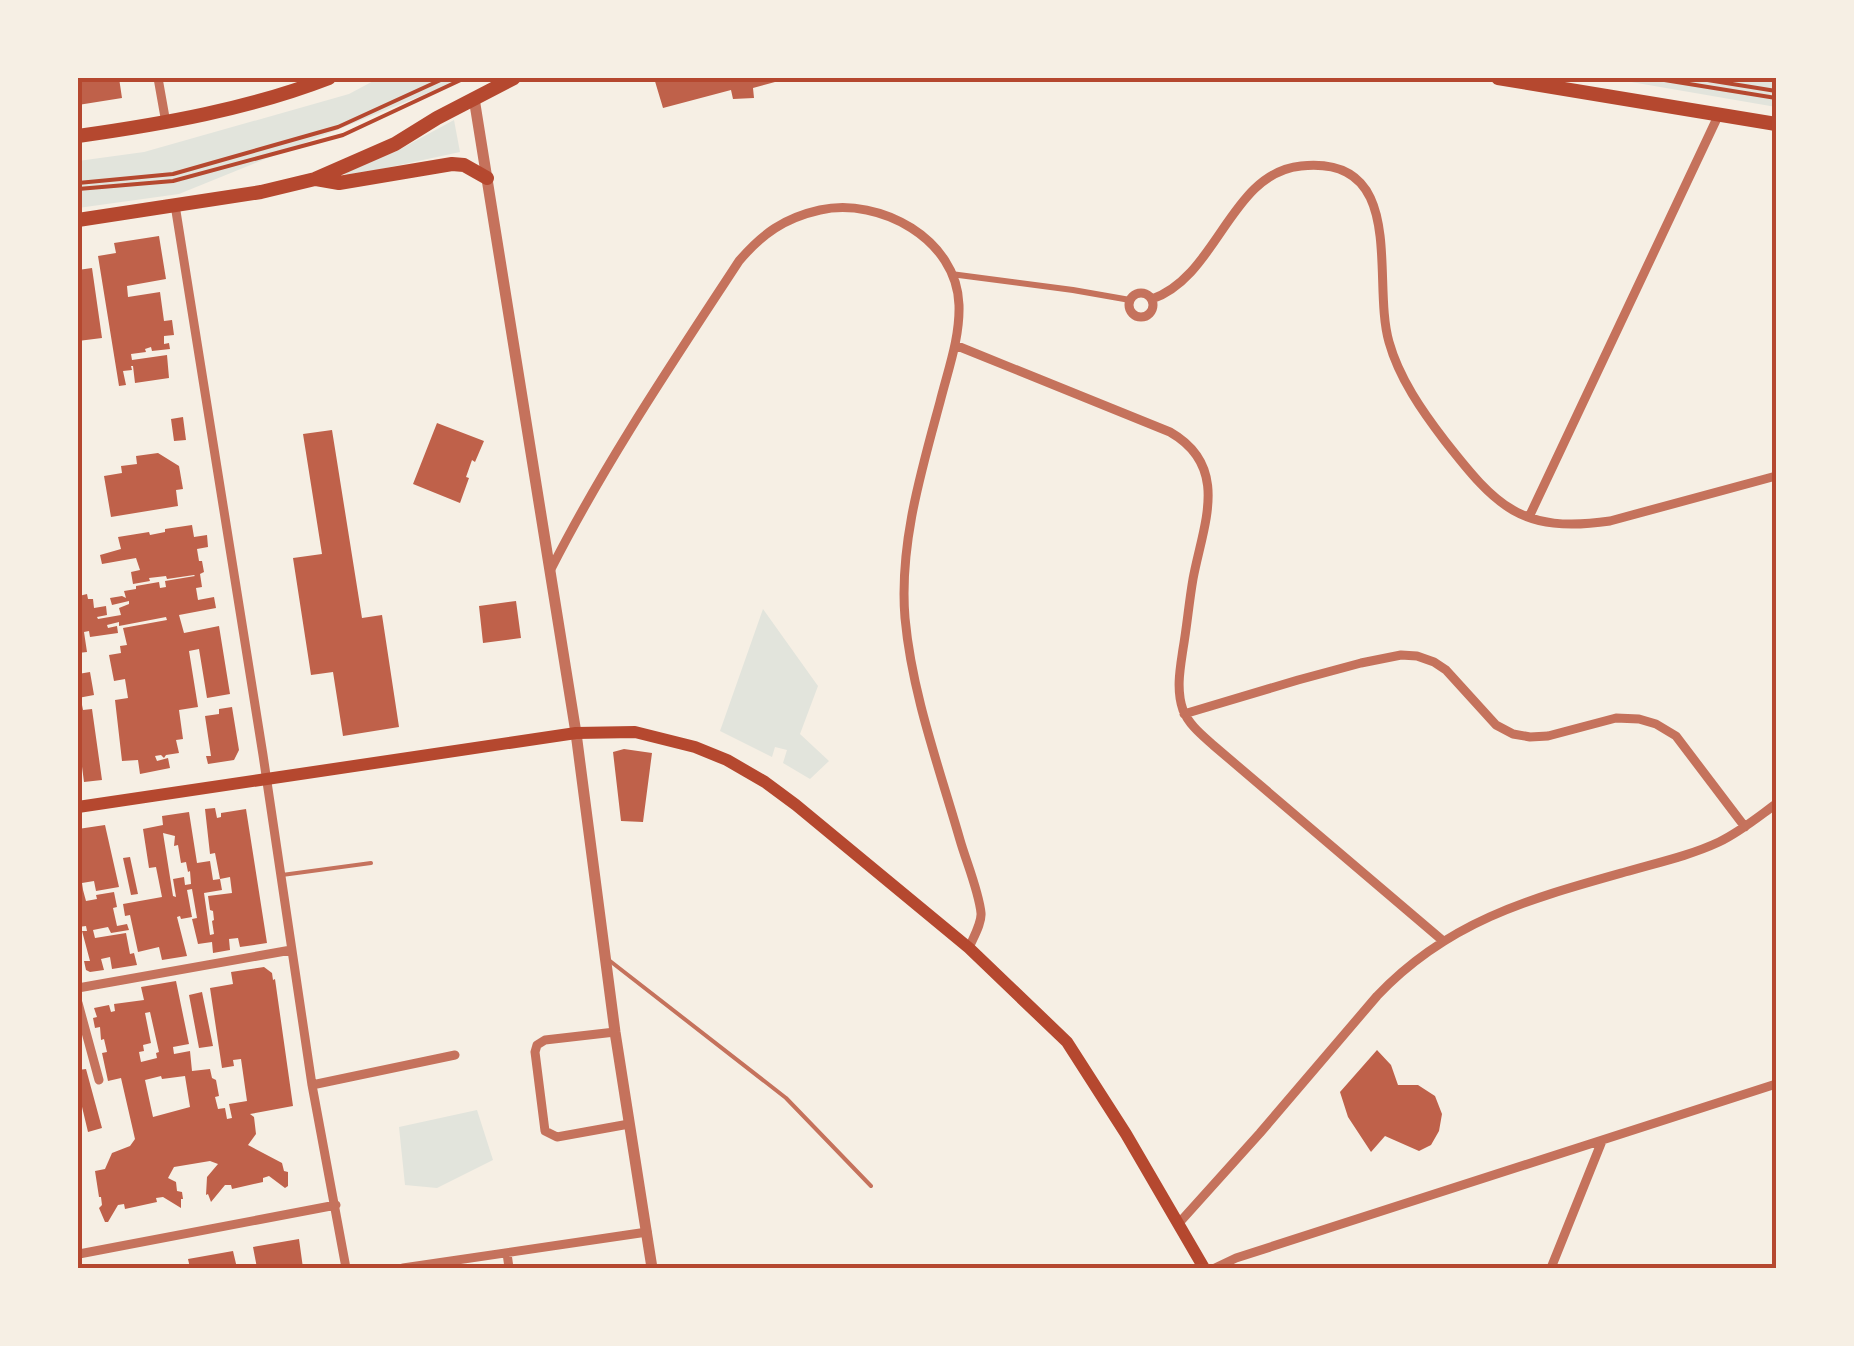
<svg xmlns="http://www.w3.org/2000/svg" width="1854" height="1346" viewBox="0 0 1854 1346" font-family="'Crimson Pro',serif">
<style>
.green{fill:#e2e4dc}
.building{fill:#bf614a;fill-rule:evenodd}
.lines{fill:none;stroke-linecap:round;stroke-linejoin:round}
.path{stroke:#b5482f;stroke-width:4}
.service{stroke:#c5725c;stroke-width:4}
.pedestrian{stroke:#c5725c;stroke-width:6}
.minor{stroke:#c5725c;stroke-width:9}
.tertiary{stroke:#c5725c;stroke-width:11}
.secondary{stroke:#b5482f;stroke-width:12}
.primary{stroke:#b5482f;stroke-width:14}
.neatline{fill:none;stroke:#b5482f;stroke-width:4}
</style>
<rect width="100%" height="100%" fill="#f6efe4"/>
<path class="green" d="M379,78H465L179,194L78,208V161L144,152L349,94Z
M1608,78H1776V107Z
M454,120L460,152L349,176L341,171L395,152Z
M763,609L818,686L800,734L829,761L810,779L783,763L787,750L775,747L772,757L720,731Z
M477,1110L493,1160L437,1188L405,1185L399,1127Z"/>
<path class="building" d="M78,78H119L122,98L78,105Z
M654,78H773L775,82L753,88L754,98L733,99L731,90L663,108Z
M159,236L166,279L127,286L128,297L160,292L164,321L172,320L174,335L164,336V344L169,343L170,349L152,351L151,347L145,349L146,352L131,354L132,360L167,355L169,378L135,383L133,366H131L132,370L123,371L126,385L119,386L98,256L116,253L114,243Z
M92,268L102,338L78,341V270Z
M183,417L186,440L174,441L171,419Z
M437,423L484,441L475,462L472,460L466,477L469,478L460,503L413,484Z
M332,430L362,618L382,615L399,727L343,736L333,672L311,675L293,558L322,554L303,434Z
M158,453L179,466L183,489L176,490L178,506L111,517L104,476L122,473L121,466L137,464L136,456Z
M192,525L194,537L207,535L208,547L197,549L199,561H202L204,572L200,574L202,587L196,588L198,600L214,597L216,608L179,615L184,633L219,626L230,694L207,698L199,649L189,651L198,707L179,710L183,739L176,740L179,753L166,755L164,758L161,755L155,756L157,761L168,758L170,768L140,774L138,760L122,761L115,700L128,698L125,679L114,681L109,655L121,653L120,646L127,645L123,628L167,620L166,617L119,626V622L107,625L108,628L117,626L118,633L90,637L89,631L84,632L87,652L78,653V611L81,610L79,596L87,594L88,599H93L94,608L106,606L107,615L97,617L98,619L121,615L119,608L129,604V601L112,605L110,598L122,596L126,598L124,591L136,589V586L159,582L160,588L166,587L165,581L195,576L194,575L167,579L166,576L149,578L150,581L133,584L131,572L140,570L136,558L102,564L100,555L121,549L118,537L149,532L150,535L165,532V529Z
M516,601L521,638L483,643L479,606Z
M90,672L94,695L78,698V674Z
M82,705L83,710L92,709L102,780L84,782L78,736V706Z
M232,707L239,750L234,760L208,764L206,756H211L205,716L219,714V709Z
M624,749L652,753L643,822L621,821L613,752Z
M215,808L217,818L221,817V813L246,809L267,943L240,947L238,938L229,939L230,950L213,953L212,942L198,944L192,919L197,918L192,889L187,890L192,917L181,919L180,916L177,917L187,956L162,960L159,947L138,952L130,915L125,916L123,904L162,897L156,867L149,868L143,829L163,825L162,816L189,812L197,863L210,861L213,880L220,879L222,890L204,893L210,935L214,934L212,921L214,920L213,911L210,910L208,896L232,893L230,877L220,879L215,853L210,854L205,809ZM163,833L175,836L174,846L178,845L181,863L186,862L188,872L190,871L191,884L185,885L184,877L173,879L176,897L173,896Z
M105,825L119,887L96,891L94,881L82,883L83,890L86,901L97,899L96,895L114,892L117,907L113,908L117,926L127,924L129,930L111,933L108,927L93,930L95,938L126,933L130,954L134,953L137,965L112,969L110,957L101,959L104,970L90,972L86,970L84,961H90L82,931H87L86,926L78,927V829Z
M130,857L138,894L131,895L123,858Z
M264,967L272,973L273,980L275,979L293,1106L250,1114L254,1117L256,1134L248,1145L282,1163L284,1171L288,1172V1186L285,1188L269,1176L263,1178V1182L232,1189L231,1185H225L211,1202L208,1194L206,1195L207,1177L218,1164L210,1161L174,1167L168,1178L176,1182L177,1191L182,1192L183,1199H181V1208L163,1197L156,1198L157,1202L125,1209L124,1204L118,1205L108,1222H105L99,1208L102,1205L101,1197H99L95,1171L105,1169L112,1153L130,1146L135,1139L121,1078L108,1081L102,1053L107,1052L104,1039L101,1040L100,1027L95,1028L93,1018L97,1017L94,1008L109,1005L111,1012L115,1011L114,1004L144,1000L141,987L176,981L189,1044L173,1047L174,1054L190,1051L192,1071L210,1069L212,1078L216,1080L219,1096L215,1097L218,1109L225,1108L227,1119L232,1118L229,1104L247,1101L241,1059L233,1060L234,1066L222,1068L210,988L233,984L231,972ZM150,1012L159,1052L156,1053L157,1058L141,1062L139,1052L144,1051L143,1045L151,1043L145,1013ZM161,1076L162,1079L185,1076L190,1107L153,1117L145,1080Z
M202,992L213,1046L199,1048L189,995Z
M1377,1050L1391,1065L1398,1085H1418L1435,1096L1442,1114L1439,1131L1431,1145L1419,1151L1385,1136L1371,1152L1348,1117L1340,1092Z
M86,1069L102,1128L88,1132L78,1090V1070Z
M299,1239L303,1268H257L253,1247Z
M233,1251L237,1268H190L188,1259Z"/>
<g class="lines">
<path class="path" d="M1652,78L1776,98
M1695,78L1776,91
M78,183L173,174L338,127L445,78
M78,189L173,181L343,135L465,78"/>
<path class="service" d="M282,875L371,863
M610,961L786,1098L871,1186"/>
<path class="pedestrian" d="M951,274L1073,290L1130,300"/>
<path class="minor" d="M158,78L166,123
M175,205L263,755L312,1085L346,1268
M1129 305a12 12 0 1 1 24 0a12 12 0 1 1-24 0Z
M1152,299C1218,276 1230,173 1301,166C1409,155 1371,280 1389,342C1399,378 1422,411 1445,441C1496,506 1521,534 1610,521L1776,476
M955,345L1170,432C1231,467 1203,525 1193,579C1189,602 1187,626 1183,649C1180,669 1176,690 1183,710C1189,725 1202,735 1213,745L1442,940
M1529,517L1719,114
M551,569C606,461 673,362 739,261C762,234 784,218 820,210C880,197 957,239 959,305C960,338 948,370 940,402C921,472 899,545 905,618C912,694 939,767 960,840C966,861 979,892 981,913C982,923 973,938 969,948
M1184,714L1298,680L1361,663L1401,655L1417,656L1434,662L1446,670L1496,725L1513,734L1530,737L1548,736L1616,718L1639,719L1656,724L1676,736L1745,827
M78,988L291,950
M78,1003L99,1080
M615,1032L545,1040L537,1045L535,1052L545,1131L557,1137L629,1124
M312,1085L455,1055
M1179,1223L1260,1133L1377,996C1448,921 1529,899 1625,872C1656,863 1689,856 1719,842C1740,832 1758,817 1776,804
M507,1253L509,1268
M79,1254L336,1205
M403,1268L647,1232
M1215,1268L1236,1258L1776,1084
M1551,1268L1602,1141"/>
<path class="tertiary" d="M474,98L576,733L615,1032L652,1268"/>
<path class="secondary" d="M78,807L576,733L635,732L695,747L727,760L765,782L796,805L969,948L1067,1042L1126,1134L1204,1268"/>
<path class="primary" d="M1498,78L1776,124
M78,136C163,124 249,109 329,78
M316,179L339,183L452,164L464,165L487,178
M78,220L261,192L315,179L395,144L437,118L514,78"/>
</g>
<rect width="1854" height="1346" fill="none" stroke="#f6efe4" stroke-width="160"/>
<rect x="80" y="80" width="1694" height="1186" class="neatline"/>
</svg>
